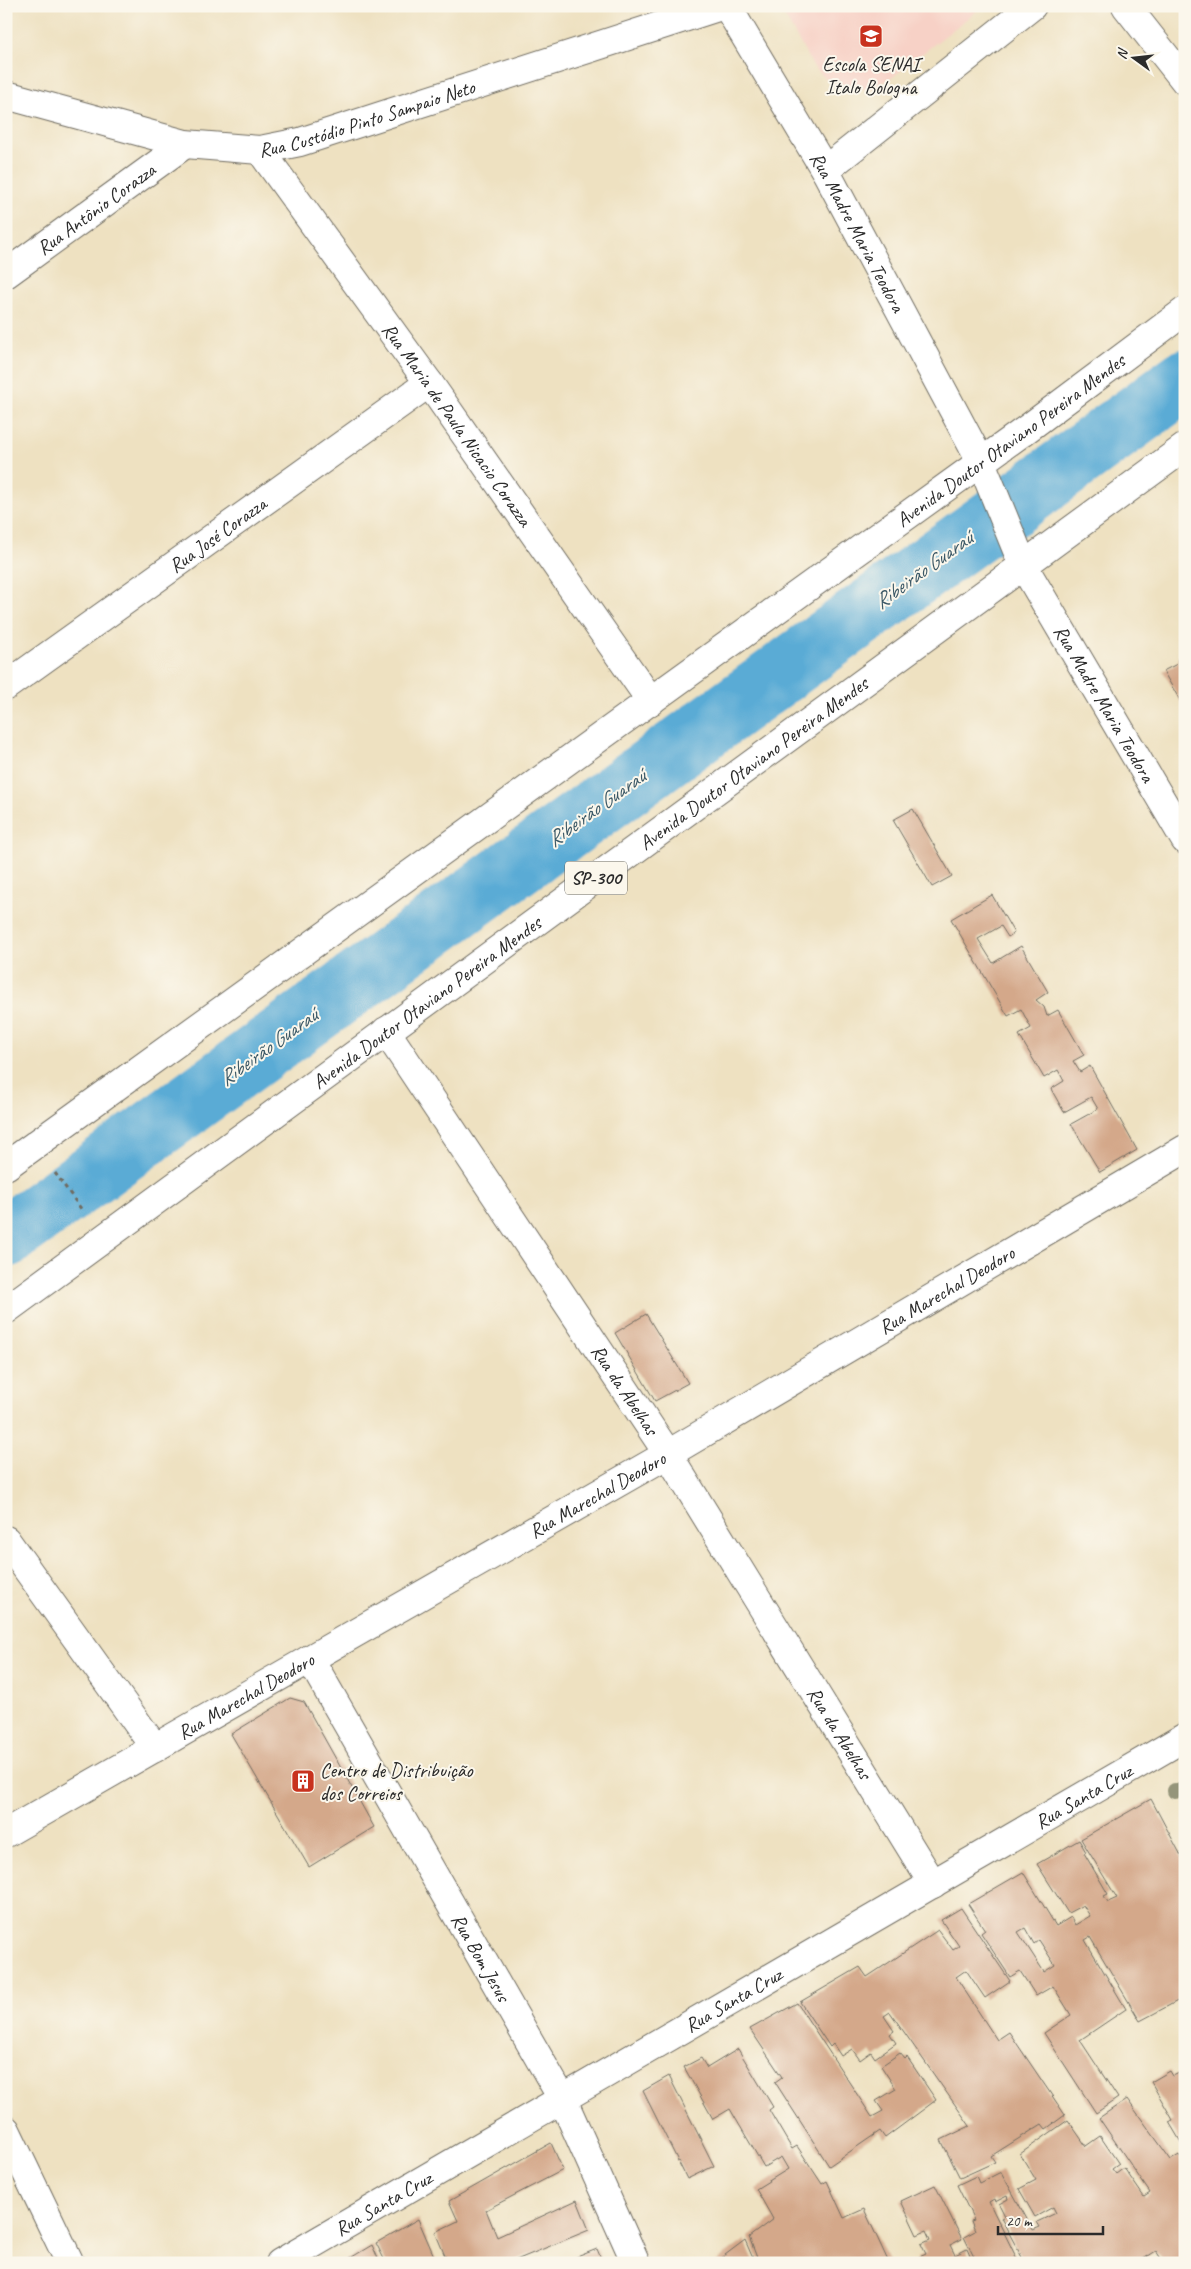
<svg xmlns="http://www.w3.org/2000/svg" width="1191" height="2269" viewBox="0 0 1191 2269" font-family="Caveat,sans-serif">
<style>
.built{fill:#f7d1c6}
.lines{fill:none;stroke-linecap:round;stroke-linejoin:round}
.river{stroke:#5aabd5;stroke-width:62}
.building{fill:#d4a88a;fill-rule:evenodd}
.minor-casing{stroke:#6f6b60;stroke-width:30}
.tertiary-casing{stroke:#6f6b60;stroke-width:30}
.primary-casing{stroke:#6f6b60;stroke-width:30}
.path{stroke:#6f6b60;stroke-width:3;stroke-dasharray:4 4;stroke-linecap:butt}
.minor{stroke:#fff;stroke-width:28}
.tertiary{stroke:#fff;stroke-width:28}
.primary{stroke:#fff;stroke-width:28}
.tree{fill:#95957a}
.labels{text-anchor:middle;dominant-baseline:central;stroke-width:4;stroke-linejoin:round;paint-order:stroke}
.shield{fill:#fbf7ec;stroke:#696865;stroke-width:1}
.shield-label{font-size:19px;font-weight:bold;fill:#2b2b2b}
.poi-label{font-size:20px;fill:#2b2b2b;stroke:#fbf7ec}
.street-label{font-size:20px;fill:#2b2b2b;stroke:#fbf7ec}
.water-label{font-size:21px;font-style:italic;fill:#3b5866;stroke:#fbf7ec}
</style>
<rect width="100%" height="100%" fill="#fbf7ec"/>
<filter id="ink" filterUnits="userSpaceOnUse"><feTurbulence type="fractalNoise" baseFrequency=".02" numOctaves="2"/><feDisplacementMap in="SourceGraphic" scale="10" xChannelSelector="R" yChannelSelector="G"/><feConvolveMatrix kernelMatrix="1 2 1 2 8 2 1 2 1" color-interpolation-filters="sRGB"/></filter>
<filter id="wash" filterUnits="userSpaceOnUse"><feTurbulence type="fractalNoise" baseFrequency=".0096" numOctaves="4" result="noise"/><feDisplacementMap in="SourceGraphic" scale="20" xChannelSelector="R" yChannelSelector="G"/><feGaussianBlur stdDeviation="1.12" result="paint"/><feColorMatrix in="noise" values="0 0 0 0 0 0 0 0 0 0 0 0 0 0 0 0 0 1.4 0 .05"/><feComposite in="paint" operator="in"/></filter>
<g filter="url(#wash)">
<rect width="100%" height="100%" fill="#eee1c1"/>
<path class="built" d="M779,6H983L890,79L871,89H846L825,78L813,66Z"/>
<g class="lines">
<path class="river" d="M6,1237L1185,380"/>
</g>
<g id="blocks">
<path class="building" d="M1185,653V709L1163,671L1177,664L1179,656Z
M913,809L952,876L932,887L893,820Z
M992,895L1014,933L1008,937L1001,926L978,939L993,963L1021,946L1048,992L1036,1000L1044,1007L1047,1016L1058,1010L1084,1055L1073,1061L1080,1072L1090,1066L1137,1150L1100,1172L1071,1124L1098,1109L1091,1097L1064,1112L1051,1089L1064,1081L1058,1070L1044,1078L1019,1035L1031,1028L1021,1009L1008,1016L951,919Z
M646,1314L688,1383L655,1401L615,1333Z
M290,1698L304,1702L374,1827L309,1867L231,1734Z
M1151,1799L1185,1863V1997L1140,2021L1090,1937L1085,1940L1126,2009L1080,2040L1118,2098L1096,2113L1044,2033L1071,2015L1053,1986L1036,1996L1020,1971L1010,1977L981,1933L985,1930L968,1904L1023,1872L1056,1926L1071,1917L1075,1925L1090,1916L1083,1905L1068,1913L1037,1864L1079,1840L1086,1852L1084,1853L1108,1894L1104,1896L1108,1902L1117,1898L1081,1839ZM1025,1928L1034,1944L1039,1940L1055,1965L1044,1972L1018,1932Z
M961,1908L1010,1981L985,1998L966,1970L956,1977L997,2040L1009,2032L1065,2115L1046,2129L1042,2124L991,2156L995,2162L960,2178L941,2140L970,2126L890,2012L884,2016L894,2031L890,2034L896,2043L875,2058L871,2052L860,2060L852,2049L841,2056L833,2044L830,2047L800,2002L860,1967L867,1977L938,1930L953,1950L959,1946L941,1920Z
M797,2003L872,2117L883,2111L876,2101L896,2089L881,2066L900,2053L905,2059L907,2057L936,2100L885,2138L880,2131L829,2166L775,2082L782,2077L750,2029Z
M738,2049L773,2107L769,2110L792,2149L797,2146L822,2184L827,2181L844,2218L864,2209L889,2263H759L749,2237L773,2219L756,2189L788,2169L781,2157L764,2167L730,2109L713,2119L684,2067L701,2058L707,2068Z
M1185,2070V2149L1169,2122L1173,2120L1151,2082L1170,2071L1173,2076Z
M669,2076L714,2166L687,2179L643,2091Z
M1127,2099L1171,2160L1179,2155L1185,2165V2237L1181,2239L1185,2245V2257L1174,2263H1164L1156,2251L1137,2263H1025L1001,2218L1005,2216L999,2204L1008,2199L1007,2196L995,2202L994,2199L989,2202L1019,2263H977L964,2237L975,2231L971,2221L974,2220L957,2185L976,2176L979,2183L1001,2172L1033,2230L1040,2227L1037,2222L1056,2213L1053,2207L1035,2217L1019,2189L1036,2180L1020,2154L1068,2120L1086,2146L1100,2136L1119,2164L1112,2169L1116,2174L1124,2168L1144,2197L1150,2193L1099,2118Z
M551,2143L563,2170L486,2210L497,2237L577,2200L589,2230L509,2263H448L435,2232L458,2221L449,2201Z
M935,2185L962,2239L950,2245L955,2255L967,2249L973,2263H919L917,2258L926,2254L921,2244L930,2240L926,2231L917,2235L901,2201Z
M418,2219L437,2263H386L376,2243Z
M745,2240L755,2263H716L725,2255Z
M372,2245L380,2263H342Z
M597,2249L603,2263H562Z"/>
</g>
</g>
<g filter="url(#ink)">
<use href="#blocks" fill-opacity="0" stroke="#6f6b60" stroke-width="1"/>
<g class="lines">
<g class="minor-casing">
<g id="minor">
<path d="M1126,6L1185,81"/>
<path id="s1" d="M6,95L185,144L260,150L300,142L721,6"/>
<path id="s2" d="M260,150L429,383L651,701"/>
<path d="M825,170L1032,6"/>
<path id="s3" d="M6,274L185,144"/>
<path id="s4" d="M6,686L429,383"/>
<path id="s5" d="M386,1031L668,1454L933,1884"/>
<path d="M6,1540L155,1748"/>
<path id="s6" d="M310,1659L563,2100L636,2263"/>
<path id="s7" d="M6,1833L668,1454L1185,1149"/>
</g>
</g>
<g class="tertiary-casing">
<g id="tertiary">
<path id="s8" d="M727,6L825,170L981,462L1023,565L1185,840"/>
<path d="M6,2130L70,2263"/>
<path id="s9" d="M280,2263L1185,1737"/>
</g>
</g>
<g class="primary-casing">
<g id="primary">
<path id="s10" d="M6,1166L1031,426L1185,311"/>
<path id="s11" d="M6,1310L1185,447"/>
</g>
</g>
<path class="path" d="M55,1173L82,1210"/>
<use href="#minor" class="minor"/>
<use href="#tertiary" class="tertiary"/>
<use href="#primary" class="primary"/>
</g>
<circle class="tree" cx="1175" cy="1791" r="8"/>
</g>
<defs>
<g id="university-square" transform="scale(1.25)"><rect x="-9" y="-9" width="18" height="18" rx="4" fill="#c8321e" stroke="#fbf7ec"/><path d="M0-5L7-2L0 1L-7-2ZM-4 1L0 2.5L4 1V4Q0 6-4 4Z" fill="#fff"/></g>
<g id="building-square" transform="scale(1.25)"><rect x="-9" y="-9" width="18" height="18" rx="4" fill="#c8321e" stroke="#fbf7ec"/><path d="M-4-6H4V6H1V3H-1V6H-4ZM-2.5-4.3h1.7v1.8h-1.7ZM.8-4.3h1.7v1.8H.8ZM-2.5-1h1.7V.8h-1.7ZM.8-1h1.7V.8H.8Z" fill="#fff"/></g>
</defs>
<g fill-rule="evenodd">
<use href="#university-square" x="871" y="36"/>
<use href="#building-square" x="303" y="1781"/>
</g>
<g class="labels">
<rect class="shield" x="565" y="861.5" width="62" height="33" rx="4"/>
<g class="shield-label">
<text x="596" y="878">SP-300</text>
</g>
<g class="poi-label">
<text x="871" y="64">Escola SENAI<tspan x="871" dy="23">Italo Bologna</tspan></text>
<text x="320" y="1770" text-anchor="start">Centro de Distribuição<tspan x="320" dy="23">dos Correios</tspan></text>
</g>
<g class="street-label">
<text stroke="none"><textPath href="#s1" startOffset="372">Rua Custódio Pinto Sampaio Neto</textPath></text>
<text stroke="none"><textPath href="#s3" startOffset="111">Rua Antônio Corazza</textPath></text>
<text stroke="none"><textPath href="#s8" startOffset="261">Rua Madre Maria Teodora</textPath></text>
<text stroke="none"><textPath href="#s2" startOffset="338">Rua Maria de Paula Nicacio Corazza</textPath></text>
<text stroke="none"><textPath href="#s10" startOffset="1239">Avenida Doutor Otaviano Pereira Mendes</textPath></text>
<text stroke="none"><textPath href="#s4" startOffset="260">Rua José Corazza</textPath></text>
<text stroke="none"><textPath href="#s8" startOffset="794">Rua Madre Maria Teodora</textPath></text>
<text stroke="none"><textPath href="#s11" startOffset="926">Avenida Doutor Otaviano Pereira Mendes</textPath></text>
<text stroke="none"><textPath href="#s11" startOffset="521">Avenida Doutor Otaviano Pereira Mendes</textPath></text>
<text stroke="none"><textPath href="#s7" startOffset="1086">Rua Marechal Deodoro</textPath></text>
<text stroke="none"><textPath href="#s5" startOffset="431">Rua da Abelhas</textPath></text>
<text stroke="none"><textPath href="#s7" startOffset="681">Rua Marechal Deodoro</textPath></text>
<text stroke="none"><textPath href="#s7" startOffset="276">Rua Marechal Deodoro</textPath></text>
<text stroke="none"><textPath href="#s5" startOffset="836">Rua da Abelhas</textPath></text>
<text stroke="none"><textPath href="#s9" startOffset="929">Rua Santa Cruz</textPath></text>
<text stroke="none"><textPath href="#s6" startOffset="344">Rua Bom Jesus</textPath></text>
<text stroke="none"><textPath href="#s9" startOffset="524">Rua Santa Cruz</textPath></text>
<text stroke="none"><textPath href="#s9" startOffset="119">Rua Santa Cruz</textPath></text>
</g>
<g class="water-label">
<text transform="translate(923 570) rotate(-36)">Ribeirão Guaraú</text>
<text transform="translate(596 808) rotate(-36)">Ribeirão Guaraú</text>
<text transform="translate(268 1047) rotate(-36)">Ribeirão Guaraú</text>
</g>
</g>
<rect width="1191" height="2269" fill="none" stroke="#fbf7ec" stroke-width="25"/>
<g transform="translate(1134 58) rotate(285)" stroke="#fbf7ec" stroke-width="4" paint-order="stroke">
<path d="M0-4L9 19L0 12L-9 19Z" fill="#2b2b2b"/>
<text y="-8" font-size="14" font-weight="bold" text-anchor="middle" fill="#2b2b2b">N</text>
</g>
<path d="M998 2226v8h105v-8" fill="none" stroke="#2b2b2b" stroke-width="2.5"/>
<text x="1006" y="2226" font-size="15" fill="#2b2b2b" stroke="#fbf7ec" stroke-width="4" paint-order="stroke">20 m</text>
</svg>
